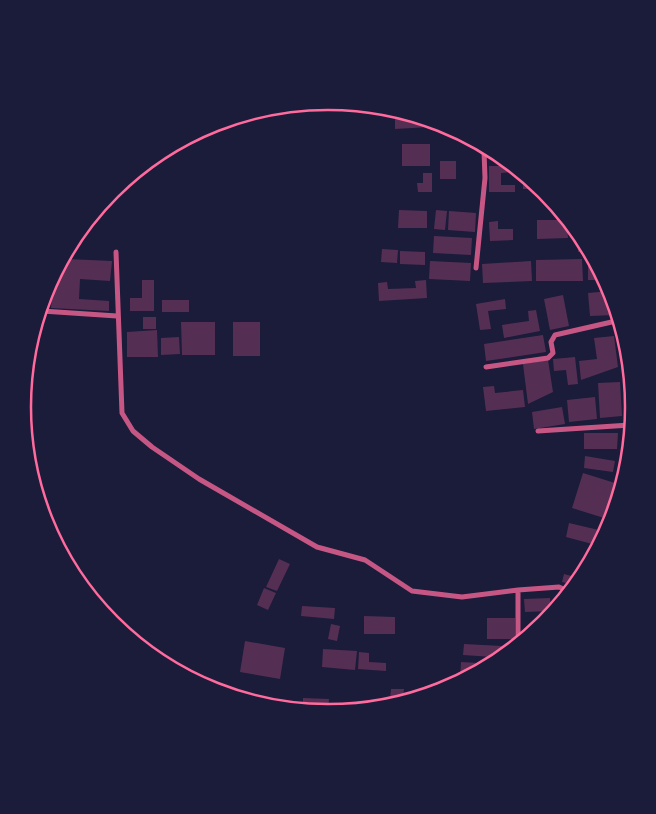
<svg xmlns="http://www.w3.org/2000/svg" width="656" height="814" viewBox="0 0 656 814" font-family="'IBM Plex Sans',sans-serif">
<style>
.building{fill:#542f53}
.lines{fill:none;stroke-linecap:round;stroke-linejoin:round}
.minor{stroke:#c65784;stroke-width:5}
.rim{fill:none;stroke:#ff6b9d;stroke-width:2.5}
</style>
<rect width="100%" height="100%" fill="#1b1b3a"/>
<path class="building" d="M395,115L429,122L430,127L395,129Z
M402,144H430V166H402Z
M440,161H456V179H440Z
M489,166H506L515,172L501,173V185H515V192H489Z
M423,173H432V192H418L417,183H423Z
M523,177L535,185V189H523Z
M399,210L427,211V228H398Z
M436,210L447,211L445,230L434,229Z
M449,211L476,213L475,232L448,230Z
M537,220H564L567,226L568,238L537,239Z
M498,221V229H513V240L490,241L489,222Z
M434,236L472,238L471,255L433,253Z
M578,242L584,251L578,252Z
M382,249L398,250L397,263L381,262Z
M400,251L425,252V265L400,264Z
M588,257L600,275L604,280H588Z
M67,259L112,261L110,281L80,279L79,299L109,301V311L51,308L52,294L46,293L47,289Z
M582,259L583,281H536V260Z
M430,261L471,263L470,281L429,279Z
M531,261L532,281L483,283L482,264Z
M142,280H154V311H130V298H142Z
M426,280L427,298L379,301L378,283L387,282L388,289L416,288L415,281Z
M610,291L615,315L590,316L588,293Z
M563,295L569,326L550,330L544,299Z
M505,299L506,309L488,311L491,329L480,330L476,304Z
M162,300H189V312H162Z
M536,310L540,331L504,338L502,325L529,321L528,311Z
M143,317H156V329H143Z
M181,322H215V355H182Z
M233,322H260V356H233Z
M157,330L158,357H127V332Z
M543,335L546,352L486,361L484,344Z
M614,336L618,367L581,380L579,361L597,359L594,338Z
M179,337L180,354L161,355V338Z
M575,357L578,384L568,385L566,370L554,371L553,359Z
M548,360L553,392L528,404L523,364Z
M620,382L622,416L600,418L598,383Z
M494,386L495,393L523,390L525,407L486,411L483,387Z
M595,397L597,419L569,422L567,400Z
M562,407L565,424L534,429L532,412Z
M584,433H618L617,449H584Z
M585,456L615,461L613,472L584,468Z
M583,473L615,483L604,518L572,508Z
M569,523L603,531L601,538L596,545L566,537Z
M279,559L290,564L277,591L266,587Z
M564,574L575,577L570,584L562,582Z
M264,588L276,593L268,610L257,605Z
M550,598L551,611L525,612L524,599Z
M302,606L335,608L334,619L301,616Z
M364,616L395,617V634H364Z
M487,618H515V639H487Z
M331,624L340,626L337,641L328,639Z
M245,641L285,648L280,679L240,672Z
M464,644L502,646L501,651L493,657L463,655Z
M323,649L357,651L355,670L322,667Z
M359,652L369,653V662L386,663V671L358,669Z
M461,662L479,663V666L460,679Z
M391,689H404L403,698L390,699Z
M303,698L329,699L328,711L303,708Z
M334,706L350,708L333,711Z"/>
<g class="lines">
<path class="minor" d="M268,113L278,111
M116,252L122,413L133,431L152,447L199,479L317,547L365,560L412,591L462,597L518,590L559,587L566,590
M476,268L485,178L484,151
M42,311L117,316
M486,367L548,358L553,353L551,342L555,335L616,321
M629,385L630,423
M538,431L630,425
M518,641V590"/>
</g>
<path d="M0 0H656V814H0ZM31 407a297 297 0 1 1 594 0a297 297 0 1 1-594 0Z" fill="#1b1b3a" fill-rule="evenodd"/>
<path class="rim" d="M31 407a297 297 0 1 1 594 0a297 297 0 1 1-594 0Z"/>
</svg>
